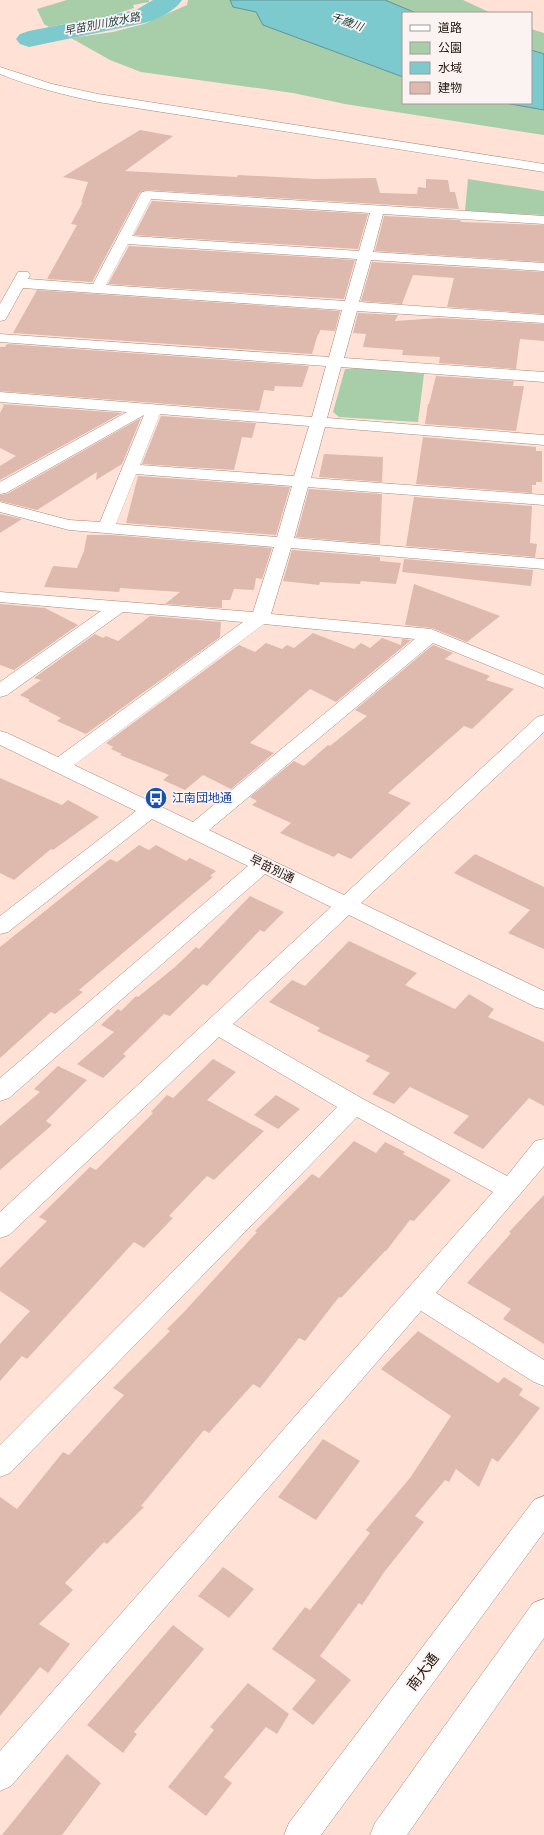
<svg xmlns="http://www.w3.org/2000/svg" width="544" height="1835" viewBox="0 0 544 1835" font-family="'Fira Sans Condensed','Noto Sans JP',sans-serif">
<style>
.green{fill:#a7cda9}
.water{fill:#7ccace;stroke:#609394}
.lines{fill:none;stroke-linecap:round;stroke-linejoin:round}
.river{fill:#7ccace;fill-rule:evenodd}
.building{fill:#deb9ad}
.minor-casing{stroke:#a9877a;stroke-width:1}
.major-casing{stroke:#a9877a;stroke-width:1}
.minor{fill:#fff;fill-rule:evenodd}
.major{fill:#fff;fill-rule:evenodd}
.labels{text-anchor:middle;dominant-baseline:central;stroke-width:3.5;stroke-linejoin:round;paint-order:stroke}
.far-water-label{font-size:11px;font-style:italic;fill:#1c4244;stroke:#fbf3f1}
.transit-label{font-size:12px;fill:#164399;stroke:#fbf3f1;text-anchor:start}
.street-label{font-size:12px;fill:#20130e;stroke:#fbf3f1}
.near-street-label{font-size:14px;fill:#20130e;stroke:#fbf3f1}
</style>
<rect width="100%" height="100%" fill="#ffe1d6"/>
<path class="green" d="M67,0H149V2L133,5L134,8L100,19C94,29 81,23 71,23C64,23 56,26 49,27L44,24L37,9Z
M188,0H230L233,7L256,12L329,50L403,77V103H505L544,110V135L345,104L293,93L141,72L110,60L71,38L113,32L144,24L187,5Z
M385,0H463L491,13H416Z
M531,29L544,33V54L531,50Z
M468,179L544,191V215L465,211Z
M361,368L424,374L418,422L339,417L333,412L345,369Z"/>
<path class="water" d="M230,0H385L416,13H403V77L263,25L256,12L233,7Z
M531,50L544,54V110L505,103H531Z"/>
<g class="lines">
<path class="river" d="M153,0H182C175,11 157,20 144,23L29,47L20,44L16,39L20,34L29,31L136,10Z"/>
</g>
<path class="building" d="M140,130L173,136L125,171L237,177L238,175L315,179L376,178L380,193L417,194L418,187L426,188V179L448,180L450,192H455L459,209L147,190L142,191L139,194L92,282L47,279L77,225L71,224L83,202L81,203L88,182L63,177Z
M152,201L368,214L358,249L134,235Z
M384,216L460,220L461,222L544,225V262L375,251Z
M129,246L355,260L344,299L108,284Z
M372,262L544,272V314L447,307L454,278L413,275L402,304L361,301Z
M37,290L340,311L335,331L320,330L319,334H318L312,354L13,333Z
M358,313L398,315L395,321L439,318L544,324V341L520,339L516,369L439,363L440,357L402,355L403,350L363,347L366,334L353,333Z
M7,344L309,366L302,387L275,386L274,391L264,390L259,411L0,391V347H5Z
M436,376L514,381L513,386H524L516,431L425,424L428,404H429Z
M1,404L122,413L0,480V466L16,456L0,448V413L4,405Z
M161,416L256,423L252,438L242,437L234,470L142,464Z
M141,418L122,464L96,480L97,472L37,510L0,501V495L7,494Z
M423,437L536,447V451H542V482H536V485H532V493L416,484Z
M324,454L383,457L382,482L319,477Z
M138,476L290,487L276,535L126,523Z
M309,489L382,494L380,544L296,537Z
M414,497L532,506L530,543L537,544L535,557L406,546Z
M0,514L22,519L0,533Z
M87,535H111L272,548L262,579L256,578L254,590L234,589L230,600H222V608L165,604L180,592L120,588L119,592L44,587L53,566L77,568L84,551Z
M292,550L380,557V561L401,563L396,584L361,581L360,584L320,582L319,585L283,581Z
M404,559L533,570L531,586L402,572Z
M414,584L500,616L467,642L432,628L405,625Z
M0,604L45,608L78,625L14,670L0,665Z
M150,616L221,622L220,637L86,734L57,721L61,718L28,701L30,700L20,695L41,680L34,678L95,634L103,638L106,636L118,641Z
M313,633L354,649L361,643L370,648L382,638L401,645L402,639L411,640L336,702L310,689L250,743L274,753L231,789L203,775L185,790L163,780L169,775L120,755L122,754L111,749L113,747L106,743L239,645L255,652L266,643L282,649L287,645L294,648Z
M433,645L453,653L445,659L490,676L486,680L514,689L472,729L464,726L388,793L411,803L351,859L338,853L334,857L280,833L291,823L252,805L257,801L250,797L294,761L304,766L328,745L330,746L367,716L355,710Z
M0,778L62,805L68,800L99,817L53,850L51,849L14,880L0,873Z
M139,845L149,850L156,845L186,861L190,858L216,871L210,876L213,877L79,990L83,992L55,1014L51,1012L0,1058V947L110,859L117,862Z
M475,854L544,887V949L508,933L530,910L454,873Z
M250,896L284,912L264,932L260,930L207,986L203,984L170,1016L164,1014L123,1054L126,1056L103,1078L77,1064L114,1032L101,1025L118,1009L121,1011L136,996L138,997L175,967L196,947L199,949Z
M349,941L417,973L405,985L455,1009L469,994L494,1009L488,1017L544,1042V1106L529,1098L483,1149L453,1133L469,1116L410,1087L394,1104L372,1094L390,1073L365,1061L370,1056L317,1031L320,1028L269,1002L292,980L305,986Z
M213,1059L236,1072L207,1100L264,1131L214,1180L207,1176L169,1216L173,1218L144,1248L134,1242L27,1359L22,1356L0,1381V1344L30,1311L0,1291V1268L47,1221L39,1217L90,1167L96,1170L153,1113L151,1112L167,1095L173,1098Z
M58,1066L87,1080L46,1121L52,1125L0,1170V1126L40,1092L34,1089Z
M276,1095L300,1109L278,1129L254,1115Z
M354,1141L376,1153L385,1142L405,1152L403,1154L451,1180L414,1221L410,1220L386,1251H385L341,1298L339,1297L305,1341L299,1338L260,1388L253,1384L209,1433L204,1430L141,1506L144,1507L107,1544L104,1542L65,1583L73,1590L39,1624L70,1644L48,1673L40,1667L0,1716V1497L17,1509L63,1452L69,1455L124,1395L113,1388L170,1331L167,1329L184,1312L257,1232L255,1231L312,1174L319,1178Z
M544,1195V1344L503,1319L511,1309L467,1283L511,1233L509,1232Z
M418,1331L498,1383L504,1377L523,1389L519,1395L540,1408L498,1462L492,1458L479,1487L456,1469L449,1482L445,1480L415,1516L424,1522L385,1571L362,1605L359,1603L320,1656L351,1680L313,1725L292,1709L316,1680L272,1649L305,1607L310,1610L370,1533L366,1530L410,1478L451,1416L381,1369Z
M323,1439L360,1461L316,1520L278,1497Z
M223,1567L254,1589L229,1618L198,1596Z
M173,1625L204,1649L134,1732L137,1734L123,1753L87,1725Z
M248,1683L289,1714L277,1734L266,1727L224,1777L232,1783L206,1816L168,1787L214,1730L210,1727Z
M67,1754L101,1783L62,1835H2Z"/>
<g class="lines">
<g class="minor-casing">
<path id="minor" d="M0,67L52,84L98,94L544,164V172L98,102C64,95 32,87 0,74Z
M147,191L544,216V224L383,214L373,252L544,263V271L371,260L359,302L544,315V323L357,311L344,358L544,372V382L341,367L327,418L544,435V445L325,427L311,478L544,495V505L308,487L294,538L544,559V569L291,548L271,614L431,629L544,675V688L433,643L209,830L344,895L537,717L544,715V732L361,903L544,991V1009L536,1007L349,915L233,1024L363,1099L507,1176L535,1141L544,1139V1166L436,1293L544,1360V1386L534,1382L421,1311L11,1786L0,1791V1751L493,1192L357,1117L10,1473L0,1477V1445L337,1107L219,1037L9,1235L0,1238V1212L331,907L265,874L9,1098L0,1101V1078L248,866L152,819L8,932L0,934V916L136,811L0,745V731L7,733L58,757L243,622L123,612L7,695L0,697V682L101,611L0,602V592L253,612L274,547L69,530L0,512V502L69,520L100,522L144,415L6,493L0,494V482L127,412L0,402V392L312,417L326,366L0,342V334L329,357L342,310L23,288L7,317L5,320L0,321V304L18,272H28L30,275L28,279L93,284L140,195L142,192ZM151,199L370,213L359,251L132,236ZM128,244L357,259L345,301L106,285ZM160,414L309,426L294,476L140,465ZM136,474L292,486L277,537L116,524ZM264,624L415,639L193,822L74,765Z"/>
</g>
<g class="major-casing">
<path id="major" d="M544,1496V1532L321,1835H284L289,1823L534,1500Z
M544,1599V1638L407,1835H370L375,1823L533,1603Z"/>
</g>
<use href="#minor" class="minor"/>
<use href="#major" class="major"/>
</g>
<defs>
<g id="bus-disc" transform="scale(1.15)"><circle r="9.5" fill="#1a4fb4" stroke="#fbf3f1"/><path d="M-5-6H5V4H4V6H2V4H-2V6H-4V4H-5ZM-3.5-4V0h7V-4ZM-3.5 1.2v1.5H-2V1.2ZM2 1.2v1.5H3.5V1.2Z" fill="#fff"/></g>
</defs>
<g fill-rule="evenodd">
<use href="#bus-disc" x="156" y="798"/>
</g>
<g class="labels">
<g class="far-water-label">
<text transform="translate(347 22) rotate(20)">千歳川</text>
<text transform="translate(102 24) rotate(-11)">早苗別川放水路</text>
</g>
<g class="transit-label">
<text x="172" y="798">江南団地通</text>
</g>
<g class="street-label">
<text transform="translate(272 869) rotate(26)">早苗別通</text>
</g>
<g class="near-street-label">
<text transform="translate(423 1672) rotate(-53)">南大通</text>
</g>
</g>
<rect x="402" y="12" width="130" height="92" fill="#fbf3f1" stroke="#a39996"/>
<rect x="410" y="25" width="20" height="6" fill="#ffffff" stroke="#a39996"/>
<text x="438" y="32" font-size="12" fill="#20130e">道路</text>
<rect x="410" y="42" width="20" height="12" fill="#a7cda9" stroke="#a39996"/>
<text x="438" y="52" font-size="12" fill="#20130e">公園</text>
<rect x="410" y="62" width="20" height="12" fill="#7ccace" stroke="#a39996"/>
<text x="438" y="72" font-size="12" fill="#20130e">水域</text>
<rect x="410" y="82" width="20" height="12" fill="#deb9ad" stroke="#a39996"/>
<text x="438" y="92" font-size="12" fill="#20130e">建物</text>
</svg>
